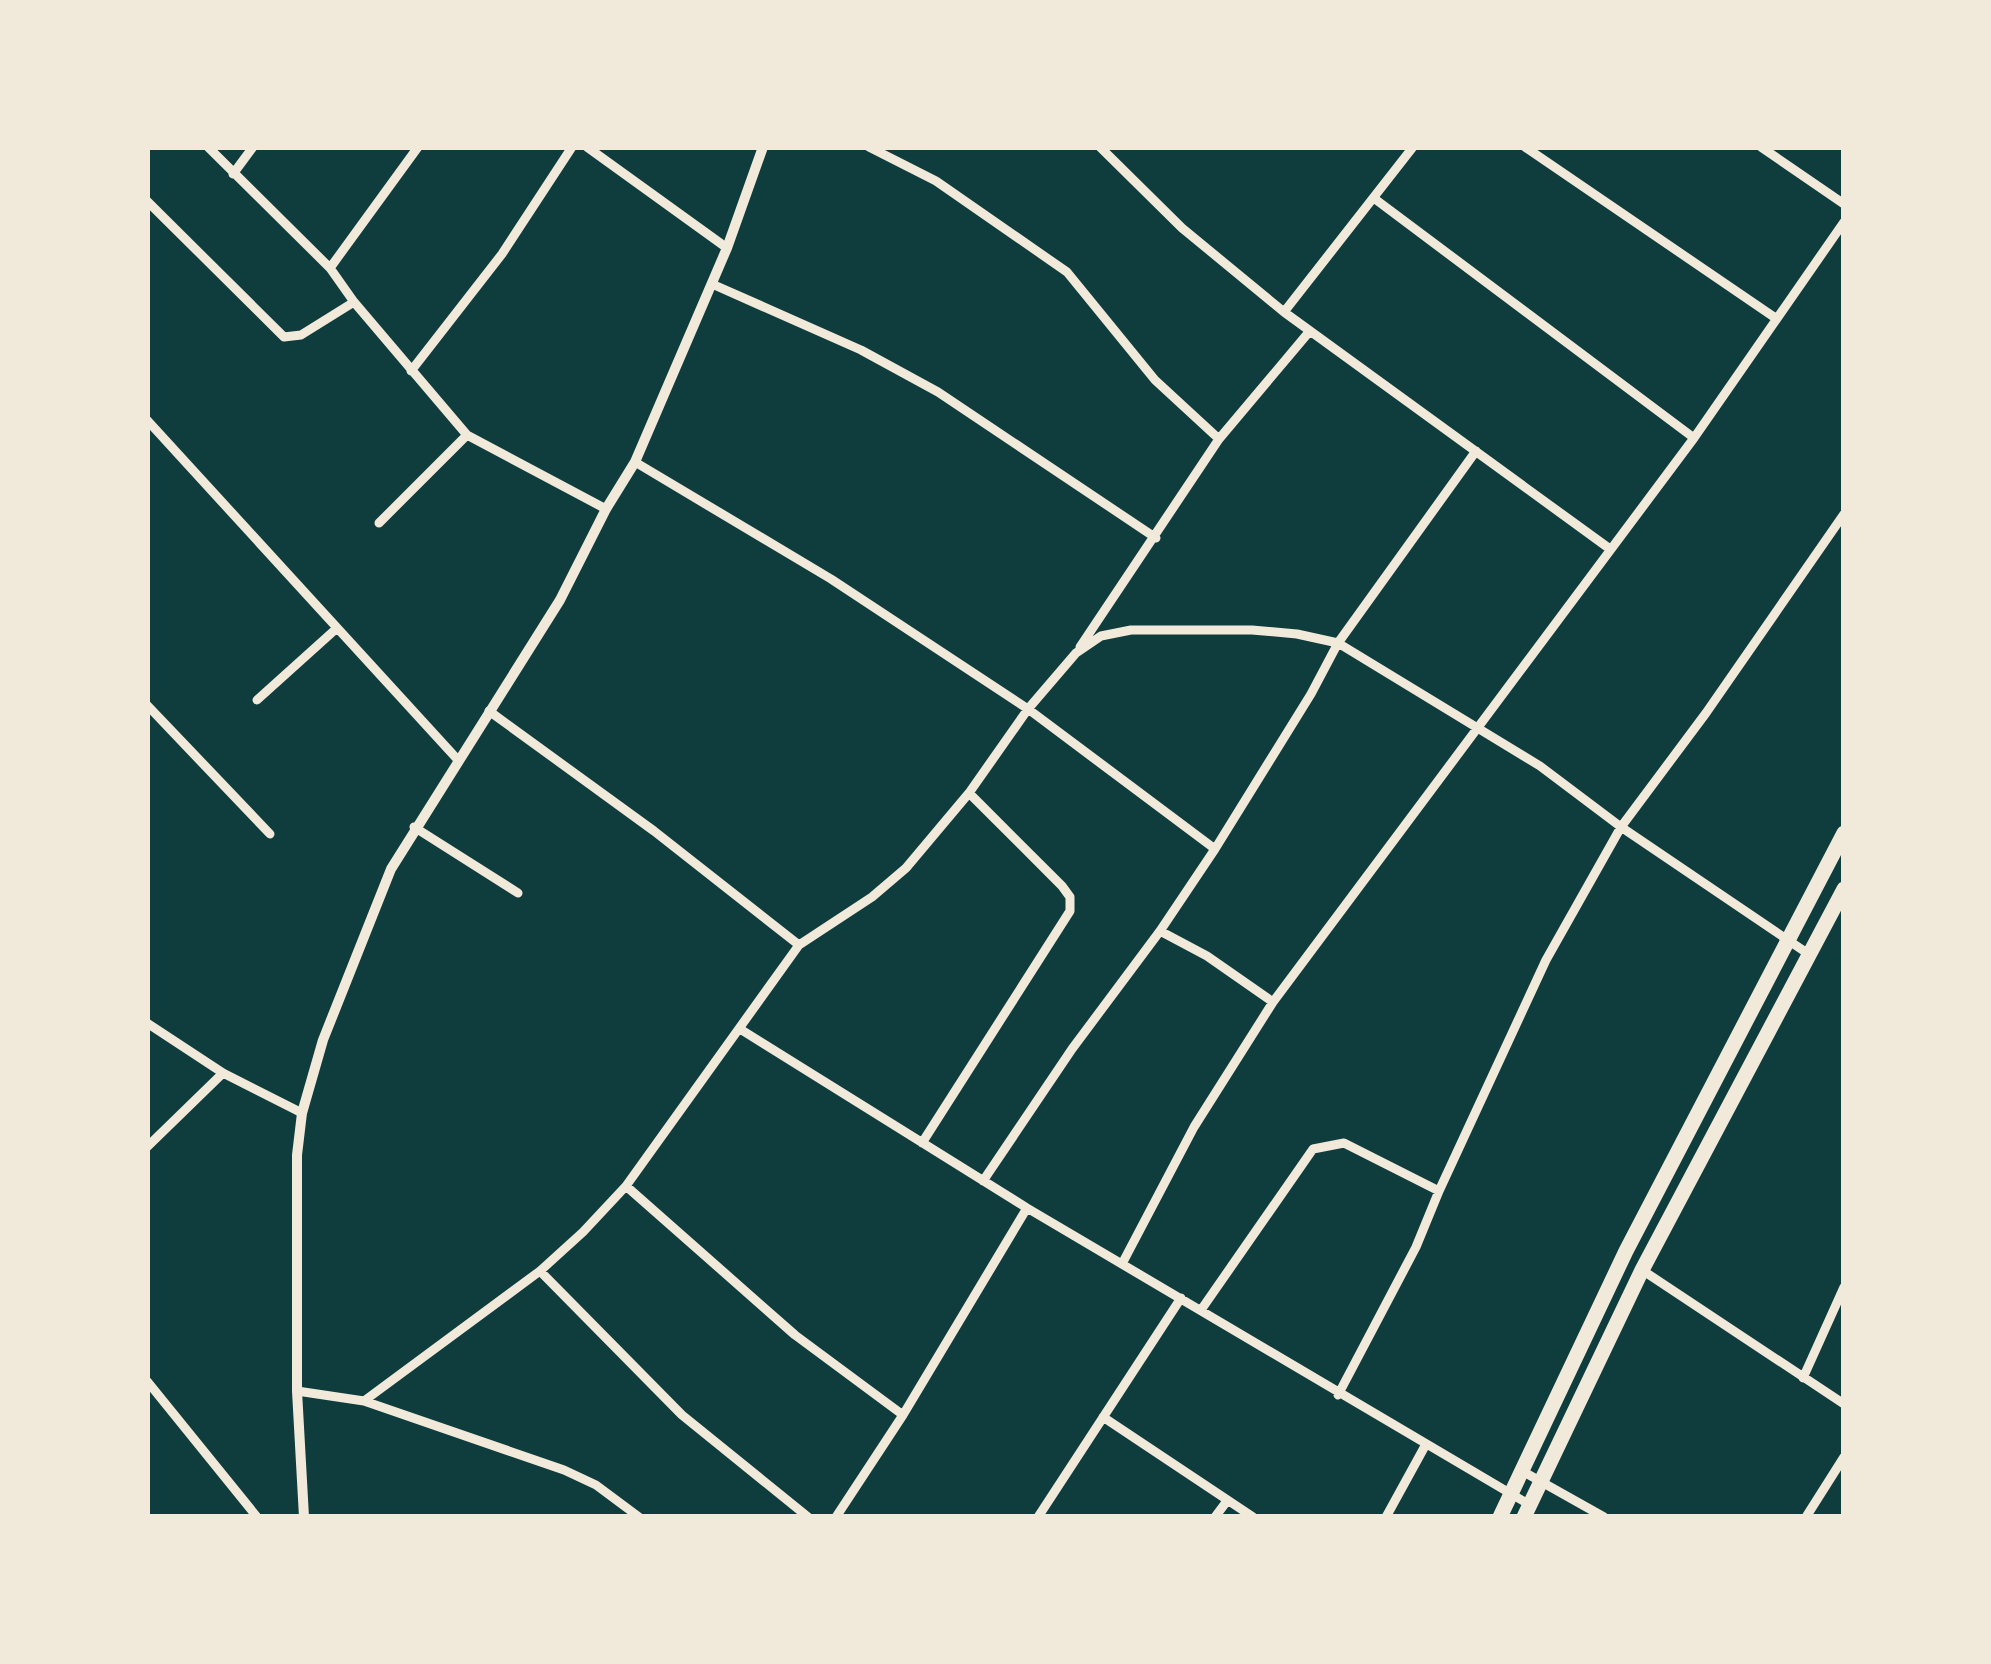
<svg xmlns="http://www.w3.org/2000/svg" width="1991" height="1664" viewBox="0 0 1991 1664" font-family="'Varela Round',sans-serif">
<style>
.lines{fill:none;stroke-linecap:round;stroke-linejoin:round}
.minor{stroke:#f1e9da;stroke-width:9}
.tertiary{stroke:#f1e9da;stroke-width:10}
.trunk{stroke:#f1e9da;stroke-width:15}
</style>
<rect width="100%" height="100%" fill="#0f3d3e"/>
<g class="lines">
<path class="minor" d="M208,147L330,268L354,302L467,435L606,509
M587,147L727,248
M869,147L936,181L1067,272L1155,380L1219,439
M1100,147L1182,228L1284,312
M1413,147L1284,312L1610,549
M1525,147L1774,317
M1761,147L1844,204
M233,174L253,147
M1375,199L1694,438
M147,201L284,337L301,335L354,302
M330,268L418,147
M712,284L861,350L938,392L1156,538
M411,371L502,254L572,147
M147,420L458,760
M635,462L831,579L1028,709L1215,849
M379,523L467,435
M1080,647L1219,439L1309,332
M257,700L337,628
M147,705L270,834
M489,711L654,831L799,945
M414,827L518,893
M1160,931L1207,956L1273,1002
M147,1023L223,1073L302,1113
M740,1029L1027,1208L1530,1505
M922,1143L1070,911V897L1062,886L969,793
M147,1147L223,1073
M983,1181L1072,1049L1160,931L1215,849L1311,694L1338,643L1476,451
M626,1186L795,1335L903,1415
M1123,1262L1194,1127L1273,1002L1694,438L1844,222
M1642,1270L1844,1404
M540,1271L682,1415L808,1517
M1201,1310L1313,1149L1344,1143L1439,1191L1546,960L1621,827L1706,713L1844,514
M1803,1378L1844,1287
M147,1381L257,1517
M297,1391L364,1401L564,1470L596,1485L639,1517
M1338,1395L1416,1247L1439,1191
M364,1401L540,1271L583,1232L626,1186L799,945L872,897L906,868L969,793L1028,709L1076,653L1101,636L1131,630H1252L1297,634L1338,643L1540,766L1621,827L1810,955
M1103,1417L1253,1517
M1522,1471L1604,1517
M836,1517L903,1415L1027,1208
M1038,1517L1181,1298
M1215,1517L1227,1501
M1386,1517L1425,1446
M1806,1517L1844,1457"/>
<path class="tertiary" d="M304,1517L297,1391V1155L302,1113L323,1040L391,869L560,600L606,509L635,462L727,248L763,147"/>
<path class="trunk" d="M1500,1517L1626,1251L1844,833
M1524,1517L1642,1270L1844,889"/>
</g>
<rect width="1991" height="1664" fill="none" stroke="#f1e9da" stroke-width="300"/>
</svg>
